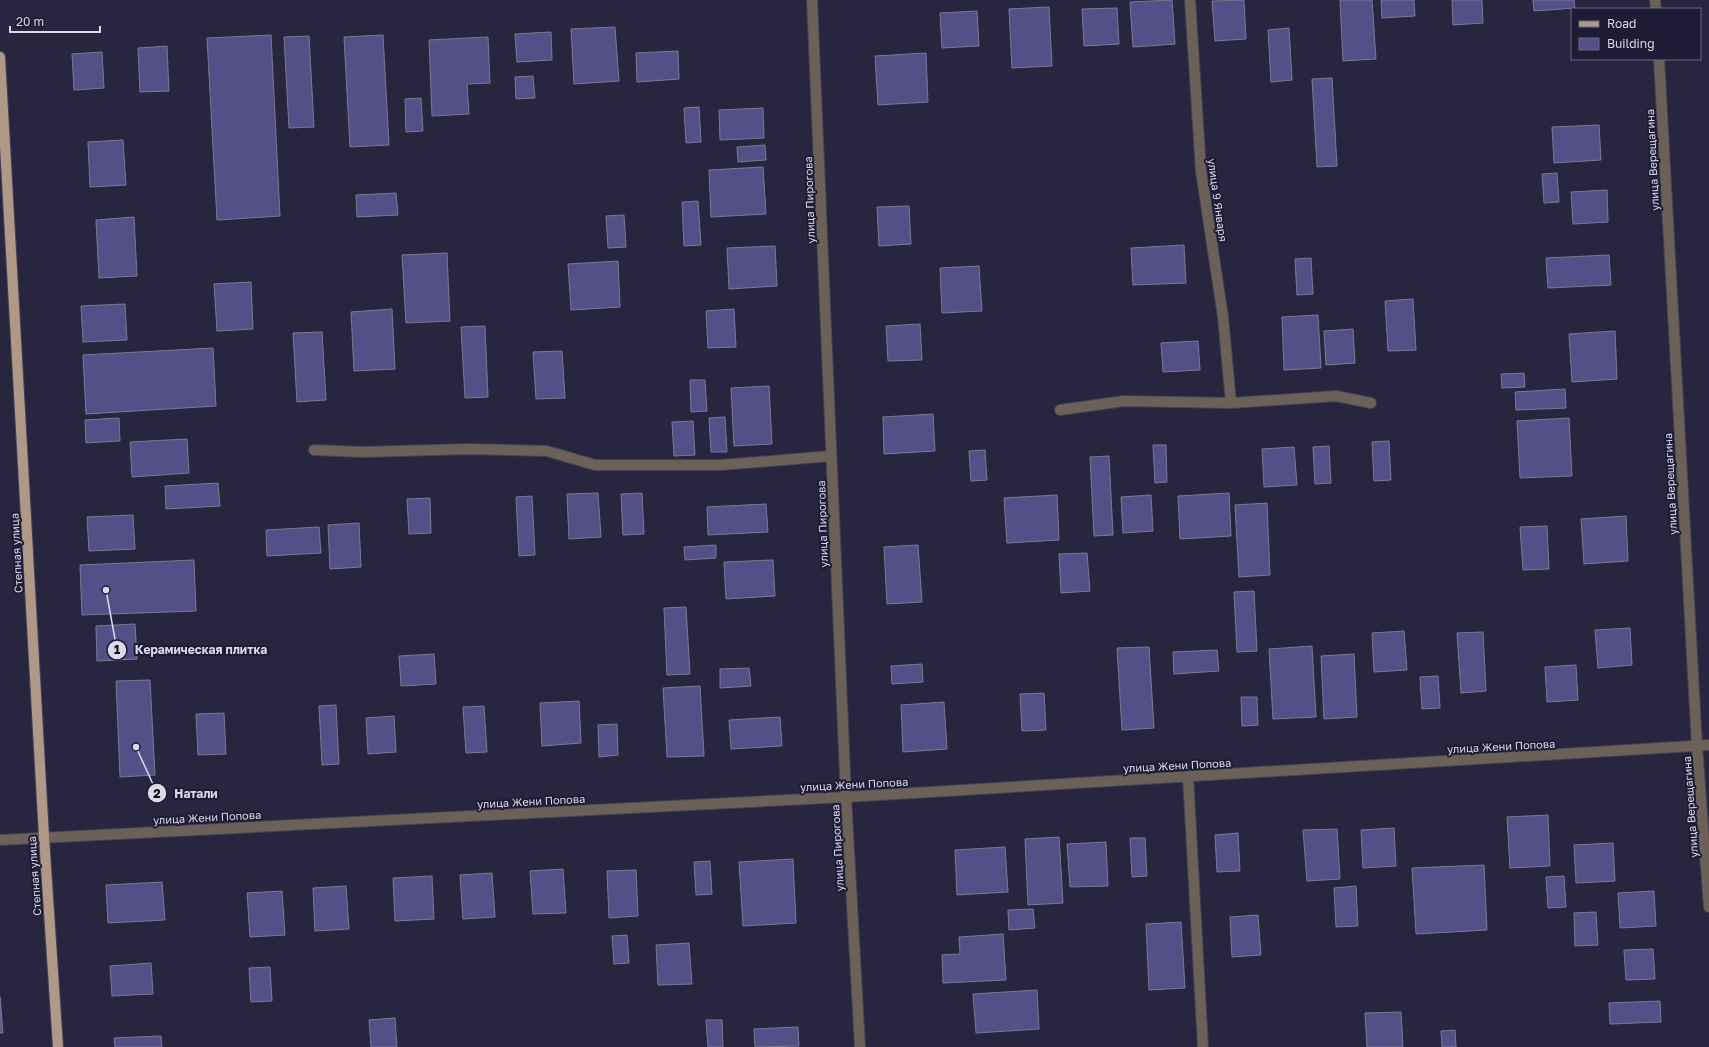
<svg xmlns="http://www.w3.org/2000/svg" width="1709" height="1047" viewBox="0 0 1709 1047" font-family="'Golos Text',sans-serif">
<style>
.building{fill:#545087;stroke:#7a7a97}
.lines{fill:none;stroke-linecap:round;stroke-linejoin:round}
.minor-casing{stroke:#44435a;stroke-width:12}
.major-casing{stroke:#44435a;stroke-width:12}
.minor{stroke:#6c6158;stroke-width:10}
.major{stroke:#af9885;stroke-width:10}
.labels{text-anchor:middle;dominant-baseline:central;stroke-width:4;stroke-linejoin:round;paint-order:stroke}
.street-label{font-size:11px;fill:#dadaea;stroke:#1e1c34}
.leader{fill:none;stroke:#dadaea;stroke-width:1.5}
.callout-dot{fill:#dadaea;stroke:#1e1c34;stroke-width:1.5}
.mark-label{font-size:12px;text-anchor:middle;font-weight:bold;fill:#111}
.callout-label{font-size:12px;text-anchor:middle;font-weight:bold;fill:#dadaea;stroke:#1e1c34;stroke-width:4;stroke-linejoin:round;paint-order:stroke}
</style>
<rect width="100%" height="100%" fill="#28263f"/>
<path class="building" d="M1172,0L1175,44L1133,47L1130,2Z
M1244,0L1246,39L1215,41L1212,1Z
M1340,0H1372L1376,59L1343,61Z
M1381,0H1414L1415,16L1382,18Z
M1452,0H1482L1483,23L1453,25Z
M1533,0H1574L1575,8L1534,11Z
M1049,7L1052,66L1012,68L1009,9Z
M1117,8L1119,44L1084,46L1082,9Z
M977,11L979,46L942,48L940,13Z
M615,27L619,81L574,84L571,29Z
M1289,28L1292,80L1271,82L1268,30Z
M551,32L552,60L517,62L515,34Z
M271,35L280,216L217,220L207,38Z
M383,35L389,145L350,147L344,37Z
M309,36L314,127L289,128L284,37Z
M488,37L490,83L467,84L469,114L432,116L429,40Z
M167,46L169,91L140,92L138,48Z
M678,51L679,79L637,82L636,53Z
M102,52L104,88L74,90L72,54Z
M926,53L928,102L878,105L875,56Z
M533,76L535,98L516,99L515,77Z
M1332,78L1337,166L1317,167L1312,79Z
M421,98L423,131L406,132L405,99Z
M699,107L701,142L686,143L684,108Z
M763,108L764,138L720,140L719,110Z
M1599,125L1601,160L1554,163L1552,127Z
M123,140L126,185L90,187L88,142Z
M765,145L766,160L738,162L737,147Z
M763,167L766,214L711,217L709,170Z
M1557,173L1559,202L1544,203L1542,174Z
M1607,190L1608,222L1573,224L1571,192Z
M396,193L398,215L357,217L356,195Z
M698,201L701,245L684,246L682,202Z
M909,206L911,244L879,246L877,207Z
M624,215L626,247L608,248L606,216Z
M134,217L137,276L99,278L96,220Z
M1184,245L1186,283L1133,285L1131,248Z
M775,246L777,286L729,289L727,248Z
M447,253L450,321L406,323L402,255Z
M1609,255L1611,285L1548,288L1546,258Z
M1311,258L1313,294L1297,295L1295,259Z
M618,261L620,307L571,310L568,264Z
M979,266L982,311L942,313L940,268Z
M251,282L253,329L217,331L214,284Z
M1413,299L1416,350L1388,351L1385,301Z
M125,304L127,340L83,342L81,306Z
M392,309L395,369L354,371L351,312Z
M734,309L736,347L708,348L706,311Z
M1318,315L1321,368L1284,370L1282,317Z
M920,324L922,360L888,361L886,326Z
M485,326L488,397L465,398L461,327Z
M1353,329L1355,363L1326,365L1324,331Z
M1615,331L1617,379L1572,382L1569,334Z
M322,332L326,400L297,402L293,333Z
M1198,341L1200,370L1163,372L1161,343Z
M213,348L216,406L86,414L83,355Z
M562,351L565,398L536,399L533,352Z
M1524,373L1525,387L1502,388L1501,374Z
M690,380H705L707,411L691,412Z
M769,386L772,444L734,446L731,388Z
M1565,389L1566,408L1516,410L1515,392Z
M933,414L935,451L884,454L883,417Z
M725,417L727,452H711L709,418Z
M119,418L120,441L86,443L85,420Z
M1569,418L1572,476L1520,478L1517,421Z
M693,421L695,455L674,456L672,422Z
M187,439L189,473L132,477L130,442Z
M1389,441L1391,480L1374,481L1372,442Z
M1153,445H1166L1167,482L1155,483Z
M1329,446L1331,483L1315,484L1313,447Z
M1294,447L1297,485L1264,487L1262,449Z
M985,450L987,480L971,481L969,451Z
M1109,456L1113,535L1094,536L1090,457Z
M218,483L220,506L166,509L165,486Z
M598,493L601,537L569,539L567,494Z
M642,493L644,534L623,535L621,494Z
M1229,493L1231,536L1180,539L1178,496Z
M1057,495L1059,540L1007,543L1004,498Z
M1151,495L1153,531L1123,533L1121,497Z
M532,496L535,555L519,556L516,497Z
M430,498L431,533L409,534L407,499Z
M1267,503L1270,575L1239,577L1235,505Z
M766,504L768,532L708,535L707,507Z
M133,515L135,549L89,551L87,517Z
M1626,516L1628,561L1584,564L1581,519Z
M359,523L361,567L330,569L328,525Z
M1547,526L1549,569L1523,570L1520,527Z
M319,527L321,553L267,556L266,530Z
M716,545V558L685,560L684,547Z
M918,545L922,602L887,604L884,547Z
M1087,553L1090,591L1061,593L1059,554Z
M194,560L196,611L82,615L80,565Z
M773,560L775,596L726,599L724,562Z
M1254,591L1257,651L1237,652L1234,592Z
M686,607L690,674L667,675L664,608Z
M135,624L137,659L97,661L96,626Z
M1630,628L1632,665L1598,668L1595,630Z
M1404,631L1407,670L1374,672L1372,633Z
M1483,632L1486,691L1461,693L1457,633Z
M1312,646L1316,717L1273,719L1269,649Z
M1149,647L1154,728L1122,730L1117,648Z
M1217,650L1219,671L1174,674L1173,652Z
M434,654L436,684L401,686L399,656Z
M1354,654L1357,717L1324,719L1321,656Z
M922,664L923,682L892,684L891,666Z
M1576,665L1578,700L1547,702L1545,667Z
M749,668L751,686L720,688V669Z
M1438,676L1440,708L1422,709L1420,677Z
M150,680L155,775L120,777L116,681Z
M700,686L704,756L667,757L663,688Z
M1044,693L1046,730L1022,731L1020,694Z
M1241,697H1257L1258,725L1242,726Z
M579,701L581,743L542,746L540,703Z
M944,702L947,749L903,752L901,705Z
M336,705L339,764L322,765L319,706Z
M484,706L487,752L466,753L463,707Z
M224,713L226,754L198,755L196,714Z
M394,716L396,752L368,754L366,718Z
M780,717L782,746L731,749L729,720Z
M617,724L618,755L599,757L598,725Z
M1548,815L1550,866L1510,868L1507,817Z
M1394,828L1396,866L1363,868L1361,830Z
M1337,829L1340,879L1307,881L1303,830Z
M1238,833L1240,871L1217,872L1215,835Z
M1059,837L1063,903L1028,905L1025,839Z
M1130,838H1145L1147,876L1132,877Z
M1106,842L1108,886L1070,887L1067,844Z
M1613,843L1615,881L1576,883L1574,845Z
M1005,847L1008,892L957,895L955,850Z
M793,859L796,923L743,926L739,862Z
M710,861L712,894L696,895L694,862Z
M1484,865L1487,930L1416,934L1412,868Z
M563,869L566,913L533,914L530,871Z
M636,870L638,916L609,918L607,871Z
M492,873L495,917L463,919L460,875Z
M432,876L434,919L395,921L393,878Z
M1564,876L1566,907L1548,908L1546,877Z
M162,882L165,920L108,923L106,885Z
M346,886L349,929L315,931L313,888Z
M1356,886L1358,926L1336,927L1334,888Z
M282,891L285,935L250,937L247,893Z
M1654,891L1656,926L1620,928L1618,893Z
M1033,909L1035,928L1009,930L1008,910Z
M1596,912L1598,945L1575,946L1574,913Z
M1258,915L1261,955L1232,957L1230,917Z
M1181,922L1185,988L1149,990L1146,924Z
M1003,934L1006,980L943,983L942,955L960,954L959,937Z
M627,935L629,963L614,964L612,936Z
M689,943L692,984L658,985L656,945Z
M1653,949L1655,979L1626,980L1624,950Z
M151,963L153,994L112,996L110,966Z
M270,967L272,1001L251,1002L249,968Z
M1037,990L1039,1029L976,1033L973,994Z
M0,997L3,1033H0Z
M1660,1001L1661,1022L1610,1024L1609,1003Z
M1401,1012L1403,1047H1367L1365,1013Z
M395,1018L397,1047H371L369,1020Z
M706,1020H722L723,1047H708Z
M798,1027L799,1046L755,1047L754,1029Z
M1455,1030L1456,1047H1442L1441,1031Z
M161,1036L162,1047H115L114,1038Z"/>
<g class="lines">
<g class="minor-casing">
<path id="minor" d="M812,0L846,797L860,1047
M1190,0L1201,171L1223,317L1231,403
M1655,0L1656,9
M1659,59L1697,746L1709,907
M1060,410L1124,401L1231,403L1336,396L1371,403
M314,450L363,452L469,449L547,451L595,465H721L831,456
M1188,776L1203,1047
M0,840L846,797L1709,745"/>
</g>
<g class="major-casing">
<path id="major" d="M0,57L44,837L58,1047"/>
</g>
<use href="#minor" class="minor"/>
<use href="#major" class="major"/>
</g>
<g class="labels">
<g class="street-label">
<text transform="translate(1652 160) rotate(-93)">улица Верещагина</text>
<text transform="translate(809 200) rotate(-92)">улица Пирогова</text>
<text transform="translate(1218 200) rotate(82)">улица 9 Января</text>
<text transform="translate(1670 484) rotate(-93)">улица Верещагина</text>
<text transform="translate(822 524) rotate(-92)">улица Пирогова</text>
<text transform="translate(16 553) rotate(-93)">Степная улица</text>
<text transform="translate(1501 746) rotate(-3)">улица Жени Попова</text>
<text transform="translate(1177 765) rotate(-3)">улица Жени Попова</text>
<text transform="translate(854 784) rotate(-3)">улица Жени Попова</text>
<text transform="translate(531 801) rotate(-3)">улица Жени Попова</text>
<text transform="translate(1690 807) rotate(-94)">улица Верещагина</text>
<text transform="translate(207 817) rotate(-3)">улица Жени Попова</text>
<text transform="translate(837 848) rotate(-93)">улица Пирогова</text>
<text transform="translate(34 876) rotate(-94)">Степная улица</text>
</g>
</g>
<path class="leader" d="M106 590L117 650M136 747L157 793"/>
<g class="callout-dot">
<circle cx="106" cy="590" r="4"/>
<circle cx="136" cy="747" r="4"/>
<circle cx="117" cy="650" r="10"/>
<circle cx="157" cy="793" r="10"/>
</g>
<g class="mark-label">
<text x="117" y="654">1</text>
<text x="157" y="798">2</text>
</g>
<g class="callout-label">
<text x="201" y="654">Керамическая плитка</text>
<text x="196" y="798">Натали</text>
</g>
<rect x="1571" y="8" width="130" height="52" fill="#1e1c34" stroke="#69687d"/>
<rect x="1579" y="21" width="20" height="6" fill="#af9885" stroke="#69687d"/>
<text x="1607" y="28" font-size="12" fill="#dadaea">Road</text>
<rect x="1579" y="38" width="20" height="12" fill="#545087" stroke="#69687d"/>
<text x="1607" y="48" font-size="12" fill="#dadaea">Building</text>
<path d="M10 26v6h90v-6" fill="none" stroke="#dadaea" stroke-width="2"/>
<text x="16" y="26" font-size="12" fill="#dadaea" stroke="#1e1c34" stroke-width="3" paint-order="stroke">20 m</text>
</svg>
